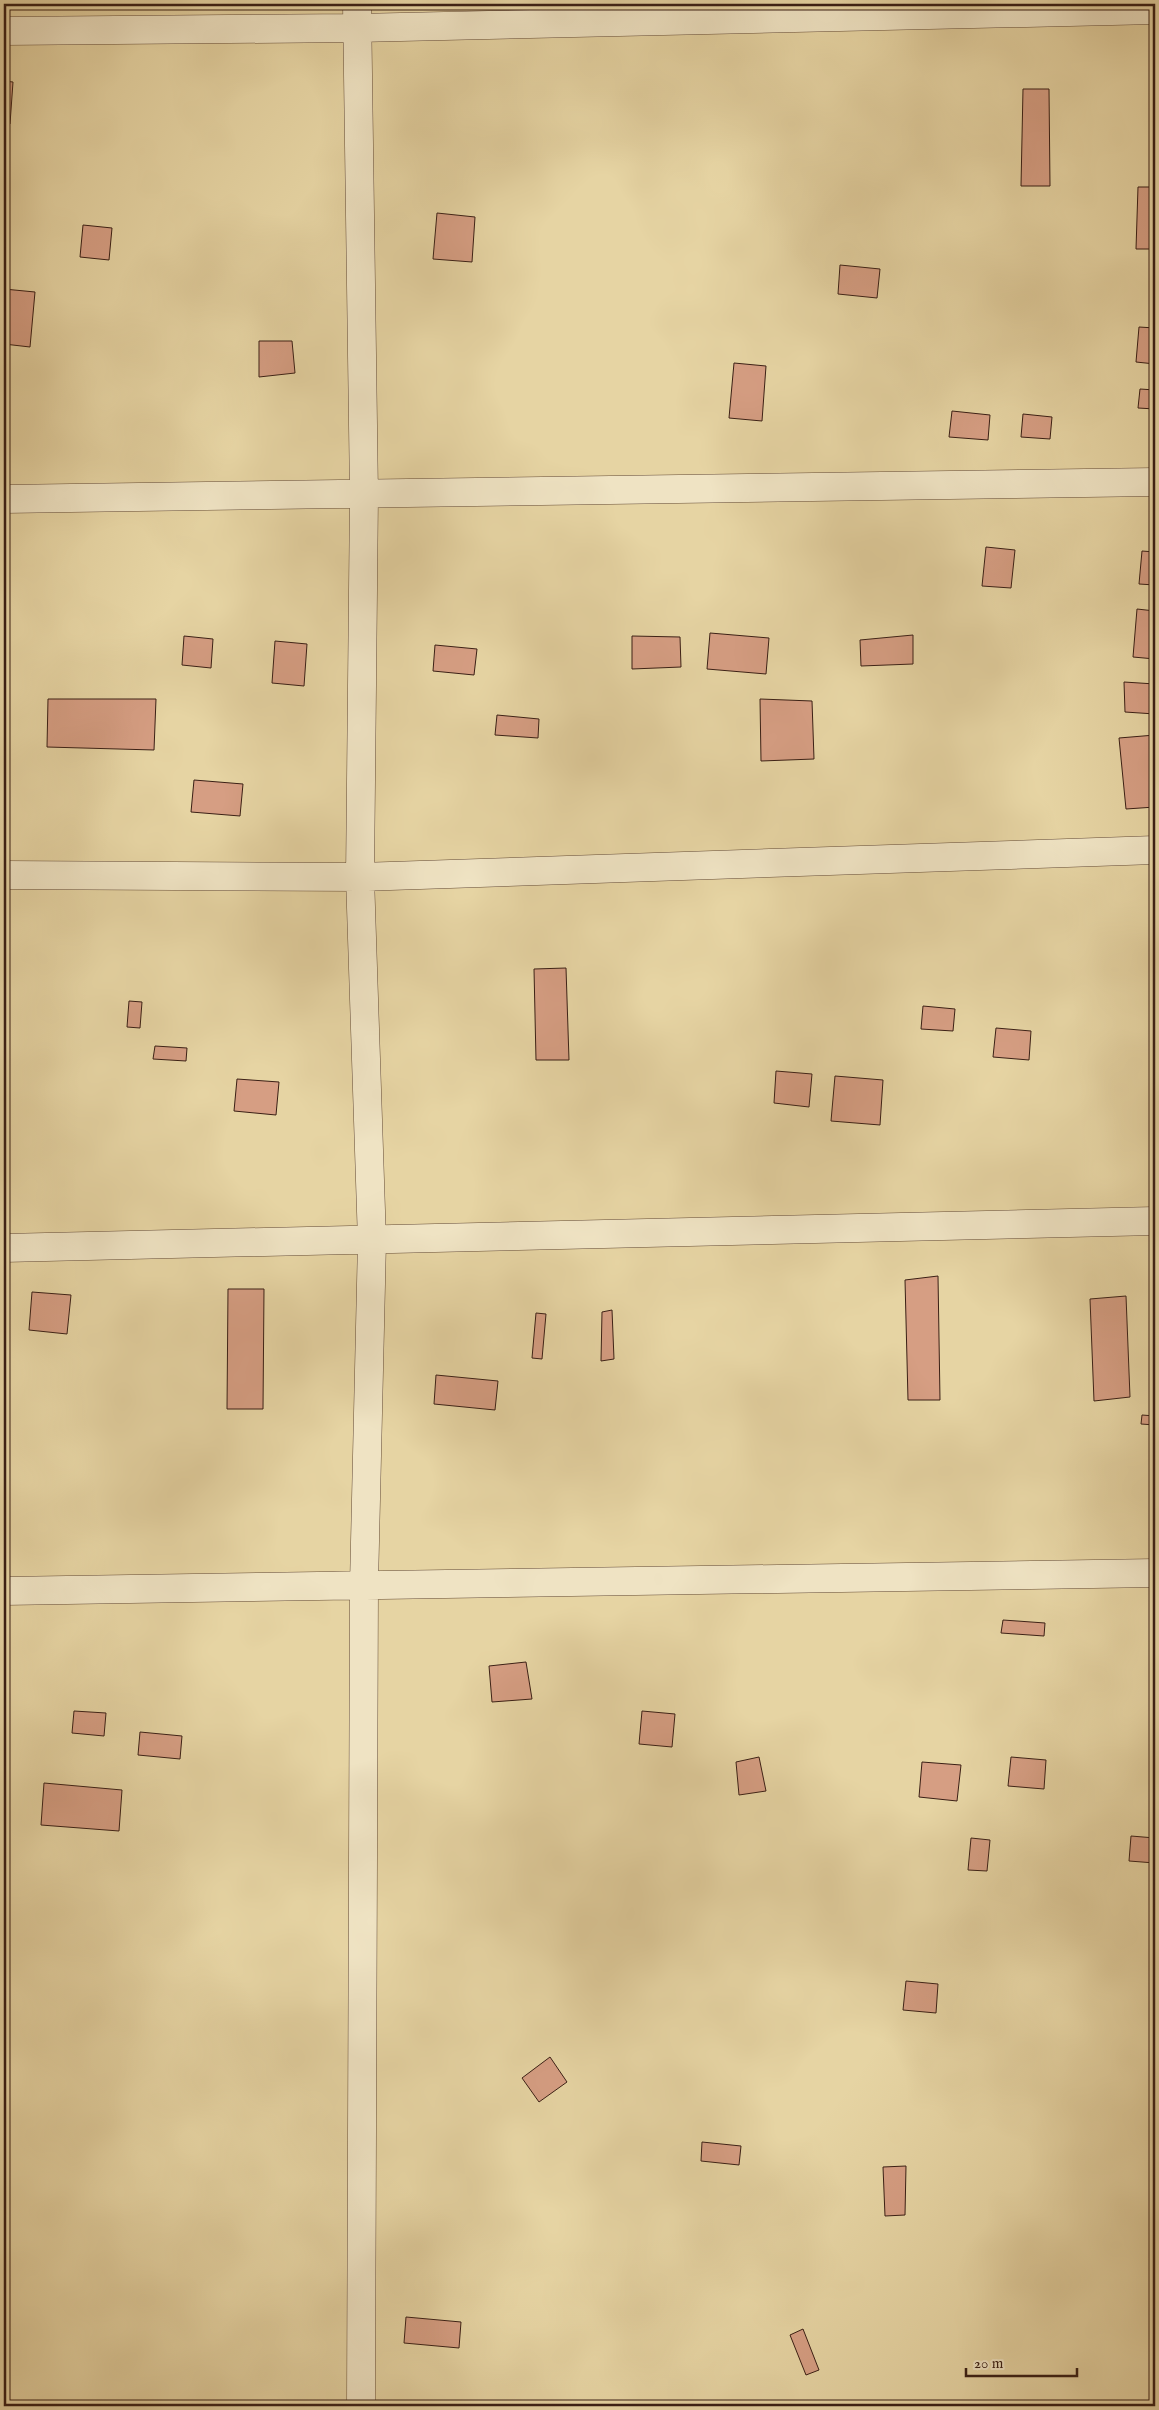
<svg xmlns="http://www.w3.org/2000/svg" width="1159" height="2410" viewBox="0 0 1159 2410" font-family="'IM FELL English',serif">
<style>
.building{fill:#d69e83;stroke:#3a1f15}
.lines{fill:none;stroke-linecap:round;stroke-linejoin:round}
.street-casing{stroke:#654c38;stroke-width:29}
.street{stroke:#efe3c3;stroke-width:28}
</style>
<rect width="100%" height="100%" fill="#e6d4a3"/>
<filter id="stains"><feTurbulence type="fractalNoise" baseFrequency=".004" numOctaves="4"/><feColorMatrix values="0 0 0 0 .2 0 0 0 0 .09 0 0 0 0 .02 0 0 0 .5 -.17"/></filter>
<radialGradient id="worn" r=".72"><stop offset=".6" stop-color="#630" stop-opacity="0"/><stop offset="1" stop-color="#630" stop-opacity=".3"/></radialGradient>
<path class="building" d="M4,81L13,82L10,124L4,123Z
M1023,89H1049L1050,186H1021Z
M1138,187H1155V249H1136Z
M437,213L475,217L472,262L433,259Z
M83,225L112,228L109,260L80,257Z
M840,265L880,269L877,298L838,294Z
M4,289L35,292L30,347L4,344Z
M1139,327L1155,328V364L1136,362Z
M259,341H292L295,373L259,377Z
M734,363L766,366L762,421L729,418Z
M1140,389L1155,390V409L1138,408Z
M952,411L990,415L988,440L949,437Z
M1023,414L1052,417L1050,439L1021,437Z
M986,547L1015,550L1011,588L982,586Z
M1142,551L1155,552V585L1139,584Z
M1137,609L1155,611V659L1133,657Z
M710,633L769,638L766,674L707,669Z
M913,635V664L861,666L860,640Z
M184,636L213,639L211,668L182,665Z
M632,636L680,637L681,667L632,669Z
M275,641L307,644L304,686L272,683Z
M435,645L477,649L474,675L433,671Z
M1124,682L1155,684V714L1125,712Z
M48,699H156L154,750L47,747Z
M760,699L812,701L814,759L761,761Z
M497,715L539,719L538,738L495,735Z
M1155,735V807L1126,809L1119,738Z
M194,780L243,784L240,816L191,812Z
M566,968L569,1060H536L534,969Z
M129,1001L142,1002L140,1028L127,1027Z
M923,1006L955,1009L953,1031L921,1029Z
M996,1028L1031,1031L1029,1060L993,1057Z
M155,1046L187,1048L186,1061L153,1059Z
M776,1071L812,1074L809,1107L774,1103Z
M835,1076L883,1080L880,1125L831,1121Z
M237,1079L279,1082L276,1115L234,1111Z
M938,1276L940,1400H908L905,1280Z
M228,1289H264L263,1409H227Z
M32,1292L71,1295L67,1334L29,1330Z
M1126,1296L1130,1397L1094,1401L1090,1299Z
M612,1310L614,1359L601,1361L602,1312Z
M536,1313L546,1314L542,1359L532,1358Z
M436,1375L498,1381L495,1410L434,1404Z
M1142,1415L1155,1416V1425L1141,1424Z
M1003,1620L1045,1623L1044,1636L1001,1633Z
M526,1662L532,1699L492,1702L489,1666Z
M74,1711L106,1713L104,1736L72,1733Z
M642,1711L675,1714L672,1747L639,1744Z
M140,1732L182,1736L180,1759L138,1755Z
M759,1757L766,1791L739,1795L736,1762Z
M1011,1757L1046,1760L1044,1789L1008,1786Z
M922,1762L961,1765L957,1801L919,1797Z
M44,1783L122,1790L119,1831L41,1825Z
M1131,1836L1155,1838V1863L1129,1861Z
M971,1838L990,1840L987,1871L968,1870Z
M906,1981L938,1984L936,2013L903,2010Z
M550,2057L567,2082L539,2102L522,2078Z
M702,2142L741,2146L739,2165L701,2161Z
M906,2166L905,2215L885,2216L883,2167Z
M406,2317L461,2322L459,2348L404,2343Z
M803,2329L819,2370L806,2375L790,2335Z"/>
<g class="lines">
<g class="street-casing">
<path id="street" d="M357,4L364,495L360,877L372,1241L364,1585L361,2406
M4,31L357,28L1155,10
M4,499L1155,482
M4,875L360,877L1155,850
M4,1248L1155,1221
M4,1591L1155,1573"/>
</g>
<use href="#street" class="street"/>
</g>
<rect width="1159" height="2410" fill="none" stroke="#e6d4a3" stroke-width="20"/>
<rect x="5" y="5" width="1149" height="2400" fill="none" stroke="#3a1f15" stroke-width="2.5"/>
<rect x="10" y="10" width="1139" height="2390" fill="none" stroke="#3a1f15"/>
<path d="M966 2368v8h111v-8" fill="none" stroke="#3a1f15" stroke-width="2.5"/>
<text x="974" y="2368" font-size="15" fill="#3a1f15" stroke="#efe3c3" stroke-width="4" paint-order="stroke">20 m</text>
<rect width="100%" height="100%" filter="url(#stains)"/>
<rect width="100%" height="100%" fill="url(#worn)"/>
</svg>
